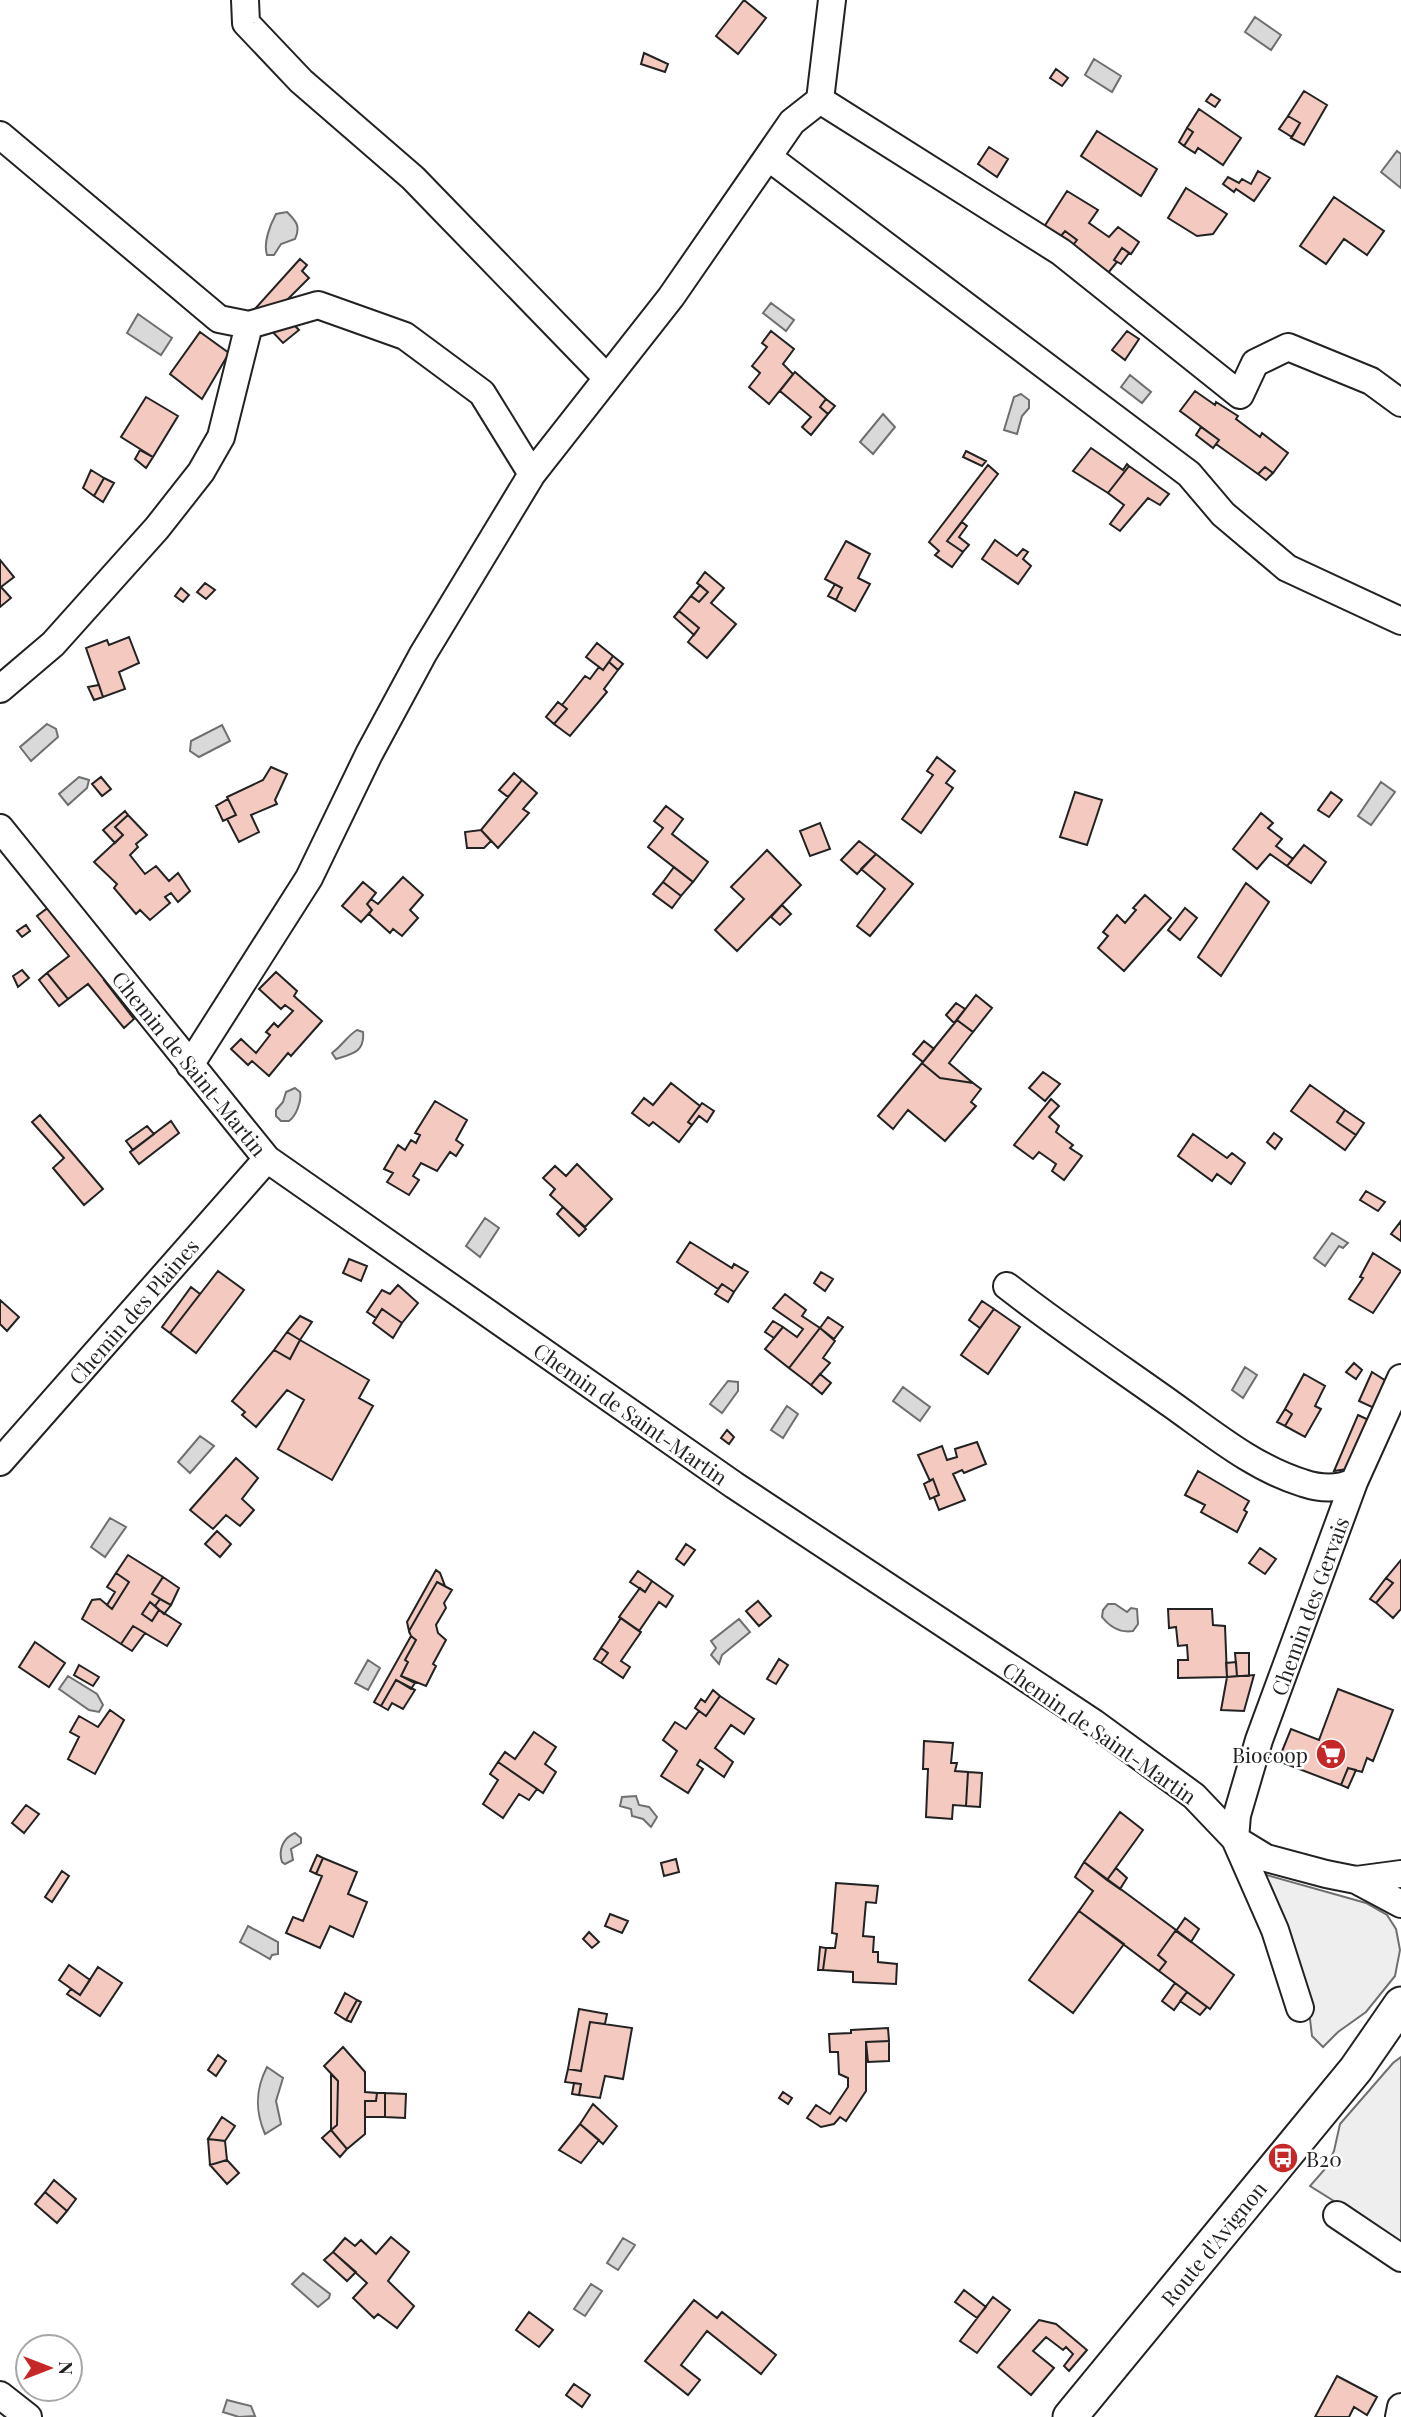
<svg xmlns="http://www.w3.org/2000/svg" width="1401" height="2417" viewBox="0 0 1401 2417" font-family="'Playfair Display',serif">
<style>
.green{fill:#eee;stroke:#6f6f6f;stroke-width:2}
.water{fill:#d9d9d9;stroke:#6f6f6f;stroke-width:2}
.building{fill:#f3c9c0;stroke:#222;stroke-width:2}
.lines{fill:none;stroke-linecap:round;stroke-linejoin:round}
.minor-casing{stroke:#222;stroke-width:30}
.major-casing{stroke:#222;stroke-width:37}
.minor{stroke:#fff;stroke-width:26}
.major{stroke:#fff;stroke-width:33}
.labels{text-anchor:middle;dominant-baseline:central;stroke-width:5;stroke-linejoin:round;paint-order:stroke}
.street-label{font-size:21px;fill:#222;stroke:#fff}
.poi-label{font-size:21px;fill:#222;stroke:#fff;text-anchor:end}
</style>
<rect width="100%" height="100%" fill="#fff"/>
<path class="green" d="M1263,1874L1366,1903L1387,1915L1396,1929L1400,1950L1395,1976L1366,2012L1338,2032L1323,2047L1312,2036L1306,1985Z
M1401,2057V2243L1310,2186L1325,2169L1334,2151L1340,2124L1393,2063Z"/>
<path class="water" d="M1255,17L1281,35L1271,50L1245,32Z
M1094,59L1121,76L1112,92L1085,75Z
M1397,151L1401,154V188L1381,172Z
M287,212C296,221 301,226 295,239L281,244L274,255H267C263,243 270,225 276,214Z
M771,303L794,320L786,331L763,313Z
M138,314L172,338L161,355L127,333Z
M1130,375L1151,392L1142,403L1121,387Z
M1021,394L1029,400V408L1022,416L1017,434L1004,430L1014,397Z
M883,414L895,427L873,454L860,442Z
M47,724L56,729L58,737L31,761L20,747Z
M222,725L230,741L199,757L190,751L191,741Z
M79,777L89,780L87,788L68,805L59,794Z
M1381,782L1395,792L1371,825L1358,816Z
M357,1030L363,1032C365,1052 352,1054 336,1059L332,1053C344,1044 346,1037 357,1030Z
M295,1088L300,1092C302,1101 296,1116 289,1121H281L276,1116V1110L283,1102L286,1092Z
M485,1218L499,1228L480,1257L466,1246Z
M1332,1233L1348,1243L1343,1248L1339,1246L1325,1266L1314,1258Z
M1245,1367L1257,1375L1243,1398L1232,1390Z
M728,1381L738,1382V1391L722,1413L710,1404Z
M903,1387L930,1407L920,1421L893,1401Z
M787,1406L798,1414L783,1438L771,1430Z
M200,1436L214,1446L190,1473L178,1462Z
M110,1518L126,1527L105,1557L91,1547Z
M1108,1604H1115L1127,1612L1131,1608L1137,1609L1138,1624L1133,1631C1121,1633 1110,1627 1102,1617L1103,1610Z
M739,1619L750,1632L722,1655L719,1664L711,1655L716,1648L711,1641Z
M368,1660L380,1668L368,1690L355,1683Z
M68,1676L97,1694L103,1705L99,1712L89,1710L59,1689Z
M636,1796L639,1805L649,1807L657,1817L651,1827L643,1819L632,1816L631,1809L620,1806L622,1797Z
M295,1833L301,1838V1843L291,1849L293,1860L285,1864L282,1862C278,1850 283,1838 295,1833Z
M248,1926L278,1942V1954L272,1955L270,1959L240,1942Z
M267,2067L283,2078L276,2101L281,2124L265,2134C255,2111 255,2090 267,2067Z
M623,2238L635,2245L618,2270L607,2263Z
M303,2273L330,2294L329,2298L318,2307L292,2284Z
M591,2284L602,2291L585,2316L574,2309Z
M227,2400L251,2406L255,2416L239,2417L223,2412Z"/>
<path class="building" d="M744,0L766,18L738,54L716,36Z
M644,53L668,64L665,72L641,64Z
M1056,69L1068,78L1062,86L1050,78Z
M1304,91L1327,105L1304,145L1291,138L1300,123L1288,116Z
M1211,94L1220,100L1215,107L1206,101Z
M1199,109L1241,138L1223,165L1198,148L1195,153L1184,146L1193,132L1187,128Z
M1288,116L1300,123L1292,137L1279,129Z
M1187,128L1193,132L1184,146L1179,142Z
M1097,131L1157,169L1141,196L1081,156Z
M989,147L1008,159L997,177L978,164Z
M1258,171L1270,178L1254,201L1236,189L1234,192L1223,184L1228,177L1239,183L1242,179L1251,184Z
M1186,188L1227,214L1213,234L1197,236L1168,218Z
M1067,191L1098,210L1089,223L1109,237L1118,227L1139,242L1131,254L1122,248L1114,260L1117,262L1108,273L1073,245L1077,240L1065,231L1060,237L1044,227Z
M1334,197L1384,231L1367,255L1344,239L1326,264L1300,246Z
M1065,231L1077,240L1073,245L1060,237Z
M1122,248L1129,253L1121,264L1114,260Z
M300,259L307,265L302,271L309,278L278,309L299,330L283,343L253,311Z
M771,331L794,349L783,364L793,374L769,404L749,387L760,373L752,366L767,347L762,343Z
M1127,331L1139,339L1125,360L1112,350Z
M200,332L229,353L202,399L170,374Z
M795,372L826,399L820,407L828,414L811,435L802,427L811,417L780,391Z
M1195,391L1215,405L1216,402L1238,416L1236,419L1260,437L1262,433L1288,453L1273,473L1265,467L1258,474L1216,444L1219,440L1180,411Z
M146,397L178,416L153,457L121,437Z
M826,399L835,406L828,414L820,407Z
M1201,427L1219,440L1213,448L1196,435Z
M1091,448L1123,470L1127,464L1129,466L1108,493L1073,471Z
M140,450L153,457L146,468L135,459Z
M966,451L986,461L982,466L963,457Z
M988,465L998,474L947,541L963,552L952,567L935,555L939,551L929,542Z
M1129,466L1169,494L1160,505L1148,498L1120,531L1110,524L1124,505L1108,493Z
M1265,467L1273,473L1266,480L1258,474Z
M91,470L104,478L94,496L83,488Z
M104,478L114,483L103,502L94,496Z
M962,522L967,526L959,537L969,545L963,552L947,541Z
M995,540L1017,556L1023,549L1028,552L1023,559L1031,566L1018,584L982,559Z
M846,541L870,554L858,578L870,584L855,611L836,600L842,588L825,579Z
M0,560L14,577L1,587L11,598L0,607Z
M705,572L724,588L711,603L736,624L707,658L688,642L699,628L679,611L691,596L699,602L708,592L697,583Z
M205,583L215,590L206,599L197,592Z
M835,584L842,588L836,600L828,596Z
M700,585L708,592L699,602L691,596Z
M181,588L189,595L183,602L175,596Z
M679,611L699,628L694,635L674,617Z
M129,637L139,663L119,672L125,689L103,697L86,648L107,640L109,645Z
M597,643L613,656L603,670L586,657Z
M613,656L623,664L618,670L609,662Z
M609,662L618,670L604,689L607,692L570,736L554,724L567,709L562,705L585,676L590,679L599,667L603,670Z
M99,685L103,697L94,700L88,687Z
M558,702L567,709L554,724L546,717Z
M937,757L955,771L946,783L953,788L921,833L902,819L933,775L927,771Z
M271,767L287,774L275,800L277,804L251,815L259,832L239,842L227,819L236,815L227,797L263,780Z
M514,773L522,780L508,797L499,790Z
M101,777L111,789L102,796L92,784Z
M522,780L537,793L523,809L529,813L498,848L481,830Z
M1075,792L1102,800L1087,845L1060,837Z
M1331,792L1342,800L1329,817L1318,810Z
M228,799L236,815L223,821L216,806Z
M666,806L683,819L672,834L708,862L693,882L648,847L663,828L654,821Z
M125,811L128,815L115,827L123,835L115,843L103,830Z
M1261,813L1273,823L1268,828L1282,839L1276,846L1293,859L1287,866L1270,854L1257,869L1233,849Z
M128,815L147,835L136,844L138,847L130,855L145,874L156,866L169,881L178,873L190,891L178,902L171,893L165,897L170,903L150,920L140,910L136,914L114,888L117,884L94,862L123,835L115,827Z
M820,823L830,849L810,856L800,831Z
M481,830L491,841L484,848H467L465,832Z
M859,841L876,854L857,874L841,860Z
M1304,845L1326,862L1311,883L1287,866Z
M767,850L801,885L737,951L715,930L744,899L731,887Z
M876,854L913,884L870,936L857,926L885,889L861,869Z
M674,867L693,882L681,896L663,882Z
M403,877L423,895L410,910L418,918L402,936L393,929L390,933L369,914L372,910L367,904L371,899L378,904Z
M363,882L376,893L367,904L372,910L361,922L342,906Z
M663,882L681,896L672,908L653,894Z
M1246,883L1269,902L1221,976L1198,957Z
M1145,895L1171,918L1124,971L1098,948L1108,936L1103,932L1117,915L1125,923L1136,910L1133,908Z
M782,905L791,914L780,925L771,917Z
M49,907L106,978L104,980L134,1019L124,1028L88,984L68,999L47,973L69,956L37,916Z
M1185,908L1197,918L1180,940L1168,930Z
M26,925L30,931L22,937L17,931Z
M22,970L29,978L18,987L13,976Z
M276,972L297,991L294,996L322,1021L291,1056L288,1053L269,1076L252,1061L248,1065L231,1049L241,1039L256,1053L270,1035L266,1032L274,1023L278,1027L293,1011L285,1005L281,1009L259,989Z
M47,973L68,999L59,1006L39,980Z
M976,995L992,1008L973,1032L957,1020Z
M956,1003L965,1009L954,1023L946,1015Z
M957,1020L973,1032L949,1063L973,1083L940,1078L922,1063Z
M924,1041L934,1049L923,1062L913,1054Z
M922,1063L940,1078L973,1083L981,1089L971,1102L976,1106L945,1141L908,1110L893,1129L878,1116Z
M1043,1072L1060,1084L1045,1101L1029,1088Z
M671,1083L700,1106L688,1122L692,1125L679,1142L653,1122L649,1126L632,1113L644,1098L653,1105Z
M1310,1085L1345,1110L1337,1122L1356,1135L1345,1150L1291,1111Z
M1051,1099L1059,1106L1049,1117L1059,1126L1056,1132L1073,1145L1070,1148L1082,1156L1064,1180L1052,1171L1056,1164L1039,1152L1033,1159L1014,1145Z
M435,1101L467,1120L456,1140L463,1145L456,1156L450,1152L437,1171L421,1163L413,1176L419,1180L409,1195L387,1182L393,1173L384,1169L398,1145L405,1150L411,1140L416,1143L420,1135L415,1133Z
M702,1103L714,1111L707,1122L699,1116L692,1125L688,1122Z
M1345,1110L1364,1123L1356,1135L1337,1122Z
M40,1115L103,1189L84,1205L53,1168L64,1158L32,1122Z
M171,1121L179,1133L139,1164L130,1152Z
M147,1126L154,1134L133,1150L126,1141Z
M1274,1133L1282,1139L1275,1149L1267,1142Z
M1193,1134L1227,1158L1232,1153L1245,1163L1231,1184L1217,1174L1212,1181L1178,1156Z
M577,1164L612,1199L585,1227L550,1195L555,1189L543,1178L555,1166L566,1176Z
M1366,1191L1385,1202L1378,1211L1360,1200Z
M563,1207L586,1229L579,1236L557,1214Z
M1401,1221V1241L1391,1234Z
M690,1242L732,1268L734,1264L748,1272L734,1292L722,1284L718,1289L677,1262Z
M1373,1253L1401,1271L1373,1313L1349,1299L1363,1278L1360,1277Z
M349,1259L367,1266L361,1281L343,1273Z
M218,1271L244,1290L196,1353L170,1333Z
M821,1272L833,1279L825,1291L814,1283Z
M722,1284L734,1292L728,1302L715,1294Z
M398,1285L418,1303L402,1323L382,1309L376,1318L367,1312L382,1290L390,1294Z
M191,1287L200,1294L170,1333L162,1327Z
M785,1294L806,1310L802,1316L820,1328L789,1368L765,1349L783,1327L797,1337L803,1329L773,1308Z
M0,1300L19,1317L7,1331L0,1324Z
M982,1301L994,1309L980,1328L969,1320Z
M382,1309L402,1323L393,1338L373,1323Z
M994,1309L1020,1327L988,1374L961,1355Z
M300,1316L312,1322L300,1340L287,1332Z
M828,1317L843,1327L834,1339L820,1328Z
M773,1321L783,1327L774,1338L765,1332Z
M820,1328L835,1341L823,1358L830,1363L811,1385L789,1368Z
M287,1332L300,1340L290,1359L274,1350Z
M300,1340L369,1380L359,1398L373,1406L332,1480L278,1449L304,1400L287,1390L256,1427L242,1415L245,1412L232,1401L274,1350L290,1359Z
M1354,1363L1362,1370L1356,1379L1346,1372Z
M1372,1372L1386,1381L1374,1408L1359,1401Z
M820,1374L831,1383L822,1394L811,1385Z
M1304,1374L1325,1386L1315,1406L1321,1409L1305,1437L1285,1426L1292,1414L1285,1409Z
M1285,1409L1292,1414L1285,1426L1277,1422Z
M1358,1415L1371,1421L1354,1468L1334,1471Z
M727,1430L734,1437L729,1444L721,1438Z
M977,1442L986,1464L964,1473L962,1470L953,1474L965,1500L939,1510L934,1497L939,1495L933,1479L930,1481L918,1455L942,1446L947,1460L957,1457L955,1449Z
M236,1458L258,1478L242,1499L254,1510L240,1526L226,1515L213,1529L190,1510Z
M1198,1471L1249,1501L1244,1510L1247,1512L1237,1532L1201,1512L1205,1505L1185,1495Z
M933,1479L939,1495L930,1499L924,1484Z
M217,1531L231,1544L220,1557L205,1544Z
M686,1544L695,1550L684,1565L676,1559Z
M1260,1548L1276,1559L1265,1574L1249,1563Z
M128,1555L163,1577L152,1594L160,1599L155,1606L150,1602L142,1614L152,1621L159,1610L181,1624L167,1646L133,1626L121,1644L82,1619L92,1600L100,1599L112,1609L129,1582L116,1573Z
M1401,1560V1609L1393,1618L1376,1603L1393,1583L1386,1578Z
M436,1570L440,1573L445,1586L437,1582L409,1631L407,1622Z
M638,1571L652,1581L645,1592L630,1582Z
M116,1573L129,1582L112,1609L107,1605L115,1592L107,1587Z
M163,1577L179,1588L171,1605L152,1594Z
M1386,1578L1393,1583L1376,1603L1370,1599Z
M652,1581L673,1596L666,1607L659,1602L639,1631L619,1617L640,1588L645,1592Z
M437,1582L452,1590L444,1603L446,1608L436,1625L438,1633L446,1640L433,1664L436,1666L426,1686L401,1676L408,1662L405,1660L416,1640L411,1636L409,1631Z
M160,1599L171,1605L164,1614L155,1606Z
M758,1601L771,1616L759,1626L746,1611Z
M150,1602L159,1610L152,1621L142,1614Z
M1168,1609H1212L1213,1625L1225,1626L1227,1677L1178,1678V1660H1188L1187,1645L1178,1646L1176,1627L1169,1628Z
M621,1618L641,1632L621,1661L630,1667L623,1678L601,1663L608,1653L601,1648Z
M133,1626L145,1633L132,1651L121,1644Z
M411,1636L416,1640L405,1660L408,1662L401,1676L415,1683L411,1689L396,1680L381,1706L374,1702Z
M35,1642L65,1663L49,1687L19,1667Z
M601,1648L608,1653L601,1663L594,1659Z
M1235,1653H1249V1676H1237Z
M779,1659L788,1665L776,1684L767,1679Z
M1236,1662L1237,1676L1227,1677L1226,1663Z
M79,1665L99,1677L93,1686L74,1675Z
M1254,1675L1244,1711L1221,1710L1227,1677Z
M396,1680L415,1690L403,1709L392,1703L388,1710L381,1706Z
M1338,1689L1393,1710L1373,1761L1367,1758L1362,1772L1348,1768L1341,1785L1278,1761L1291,1729L1319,1740Z
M713,1690L720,1696L706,1716L695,1708L701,1699L705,1702Z
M720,1696L754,1719L744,1734L731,1725L715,1748L733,1762L724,1777L700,1760L697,1765L703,1769L688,1793L661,1776L677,1751L663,1740L675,1722L686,1729L699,1711L706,1716Z
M110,1710L124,1720L95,1774L68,1759L79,1737L70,1732L79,1716L98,1727Z
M534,1732L556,1747L545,1764L556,1772L543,1793L498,1762L505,1752L515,1759Z
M924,1741L953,1743L951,1763H957L955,1771L968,1772L966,1806L953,1805L952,1819L926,1817L928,1769H923Z
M498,1762L537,1789L529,1800L519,1794L503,1818L483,1804L498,1780L490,1774Z
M1348,1768L1356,1770L1348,1788L1341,1785Z
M968,1772L982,1773L980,1807L966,1806Z
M26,1805L39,1814L24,1833L12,1823Z
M1120,1812L1143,1830L1107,1880L1084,1862Z
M317,1855L323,1858L316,1874L310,1871Z
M323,1858L357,1872L348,1894L367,1902L353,1937L330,1926L320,1948L286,1933L293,1917L303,1921L322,1876L316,1874Z
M676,1859L679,1872L664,1876L661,1863Z
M1084,1862L1176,1930L1158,1955L1166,1962L1159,1971L1079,1911L1093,1891L1075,1877Z
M1116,1868L1127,1878L1120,1889L1107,1880Z
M62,1871L69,1876L52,1902L45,1897Z
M836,1883L878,1886L876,1903L866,1902L863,1936L874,1937L873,1952H878V1962L897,1964L896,1984L853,1982V1972L823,1970L826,1948H835L837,1934L832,1933Z
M1079,1911L1124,1944L1073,2013L1029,1980Z
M610,1914L628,1921L622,1933L605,1926Z
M1185,1918L1199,1929L1191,1942L1176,1931Z
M1176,1930L1234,1975L1210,2009L1159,1971L1166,1962L1158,1955Z
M589,1932L599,1942L592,1948L583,1939Z
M820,1947L826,1948L823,1970H818Z
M69,1965L90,1980L80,1995L59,1980Z
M98,1967L122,1983L100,2016L67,1994L71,1989L80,1995Z
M1175,1983L1187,1992L1174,2010L1162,2001Z
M1187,1992L1207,2007L1200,2015L1180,2001Z
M345,1993L357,2000L346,2020L335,2013Z
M357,2000L361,2002L351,2022L346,2020Z
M579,2009L607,2014L605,2024L590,2022L581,2071L568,2069Z
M590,2022L632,2028L623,2079L605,2076L600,2098L579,2095L581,2084L565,2082L568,2069L581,2071Z
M888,2028L889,2041L866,2042V2091L846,2121L840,2117L834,2124L821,2127L807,2118L816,2105L830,2114L848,2087V2078L839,2074L838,2052H830L829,2034L851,2033V2030Z
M889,2041V2061L868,2062L866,2042Z
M343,2047L365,2072V2092L377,2093L376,2101H365V2134L347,2149L331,2130L337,2125L338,2081L324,2066Z
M218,2055L226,2061L216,2076L208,2070Z
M331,2074L338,2081L337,2125L331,2130Z
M574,2083L581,2084L579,2095L572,2094Z
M783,2092L792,2098L788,2104L779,2098Z
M377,2093H385V2117H365V2101H376Z
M385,2093L406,2094L405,2118L385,2117Z
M593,2104L617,2126L603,2144L580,2124Z
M222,2117L235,2126L225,2141L208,2139Z
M580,2124L599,2140L581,2163L559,2150Z
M331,2130L347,2149L340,2157L322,2138Z
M208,2139L225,2141L227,2160L210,2165Z
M227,2160L239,2173L227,2184L210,2165Z
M54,2180L76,2199L67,2211L45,2192Z
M45,2192L67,2211L57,2223L35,2204Z
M391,2237L409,2252L388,2281L414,2306L397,2328L378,2314L374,2318L353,2298L367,2283L333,2252L345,2238L355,2246L361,2240L376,2254Z
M333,2252L356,2272L347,2281L324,2260Z
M964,2290L986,2307L977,2318L955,2302Z
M993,2297L1010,2310L977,2353L960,2341Z
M694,2300L717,2318L722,2312L776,2355L761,2374L707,2331L681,2365L700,2380L688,2395L645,2361Z
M529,2312L553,2330L539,2347L516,2330Z
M1039,2320L1056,2324L1087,2350L1069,2371L1064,2366L1073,2354L1066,2347L1063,2350L1046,2337L1033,2351L1054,2368L1031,2395L998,2367Z
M1337,2376L1377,2397L1367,2415L1354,2407L1349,2417H1315Z
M574,2384L590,2395L582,2407L566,2395Z"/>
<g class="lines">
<g class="minor-casing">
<path id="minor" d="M245,0L246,23L301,81L413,178L607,378
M820,100L1061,252L1240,395L1255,363L1288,347L1371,381L1401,403
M0,135L219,319L249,325L318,305L405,336L482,393L532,474
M768,157L1189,474L1223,514L1287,568L1401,621
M0,689L53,644L157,528L201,472L221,437L249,325
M0,828L267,1159L734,1485L1094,1723L1194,1796L1235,1839L1266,1858L1326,1874L1356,1880L1401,1874
M190,1065L309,878L369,754L423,654L532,474L671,297L792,122L820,100L832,0
M1007,1286C1060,1327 1116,1365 1171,1404C1212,1433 1254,1468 1303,1483C1321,1489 1337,1490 1354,1482
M0,1462L267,1159
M1356,1880L1401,1904
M1300,2008L1275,1930L1235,1839L1237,1815L1259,1740L1354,1482L1401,1378
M1337,2215L1401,2258
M0,2395L28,2417
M1399,2417L1401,2407"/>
</g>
<g class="major-casing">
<path id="major" d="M1070,2417L1356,2069L1401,2004"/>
</g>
<use href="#minor" class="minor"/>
<use href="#major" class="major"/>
</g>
<defs>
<g id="supermarket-disc" transform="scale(1.575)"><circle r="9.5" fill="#c62828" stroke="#fff"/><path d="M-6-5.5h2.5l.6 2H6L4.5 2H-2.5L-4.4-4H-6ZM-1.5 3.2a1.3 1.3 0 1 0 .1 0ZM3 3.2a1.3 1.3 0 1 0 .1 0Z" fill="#fff"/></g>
<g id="bus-disc" transform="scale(1.575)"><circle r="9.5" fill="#c62828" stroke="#fff"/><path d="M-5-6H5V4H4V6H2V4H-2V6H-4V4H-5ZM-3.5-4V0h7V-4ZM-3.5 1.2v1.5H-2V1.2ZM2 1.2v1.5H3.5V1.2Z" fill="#fff"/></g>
</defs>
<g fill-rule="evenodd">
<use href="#supermarket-disc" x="1331" y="1754"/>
<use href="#bus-disc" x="1283" y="2158"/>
</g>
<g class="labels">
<g class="street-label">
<text transform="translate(190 1063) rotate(51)">Chemin de Saint-Martin</text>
<text transform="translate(133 1311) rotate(-49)">Chemin des Plaines</text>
<text transform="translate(631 1413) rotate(35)">Chemin de Saint-Martin</text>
<text transform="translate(1309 1606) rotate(-70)">Chemin des Gervais</text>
<text transform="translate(1100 1732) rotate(35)">Chemin de Saint-Martin</text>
<text transform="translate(1213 2243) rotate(-51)">Route d'Avignon</text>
</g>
<g class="poi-label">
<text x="1308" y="1754">Biocoop</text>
<text x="1306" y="2158" text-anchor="start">B20</text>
</g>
</g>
<g transform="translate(49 2368) rotate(90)"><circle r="33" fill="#ffffff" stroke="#a7a7a7" stroke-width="2"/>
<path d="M0-5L12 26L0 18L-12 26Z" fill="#c62828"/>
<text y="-10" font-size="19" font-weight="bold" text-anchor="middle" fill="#222222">N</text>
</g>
</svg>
